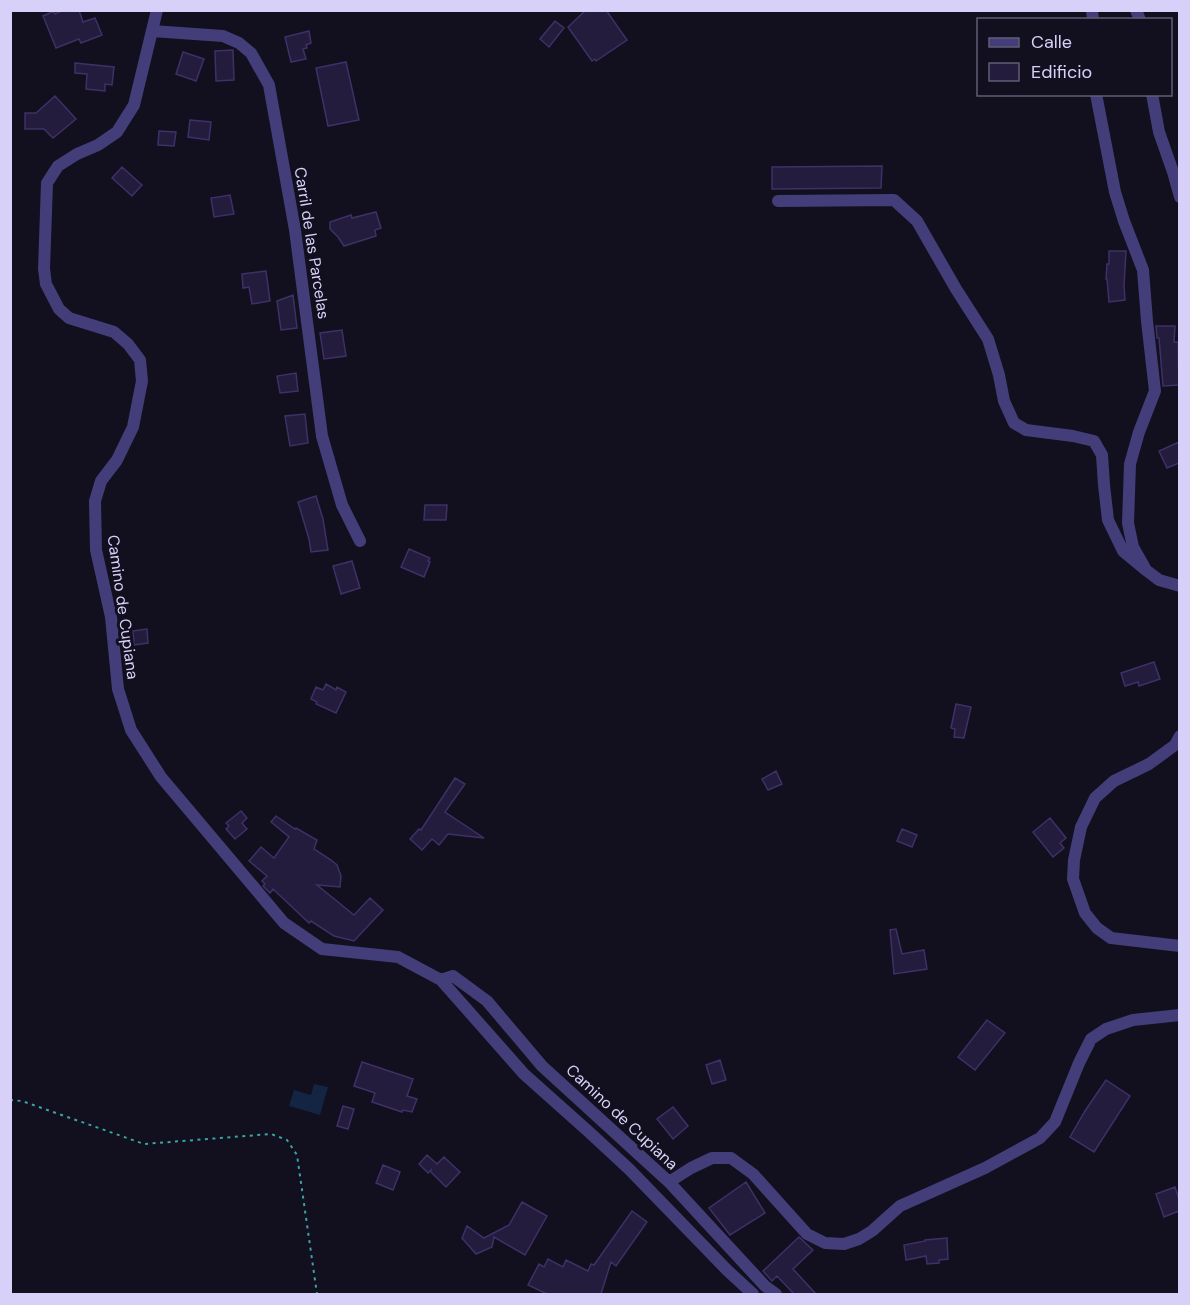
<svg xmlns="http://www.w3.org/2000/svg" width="1190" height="1305" viewBox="0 0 1190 1305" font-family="'DM Sans',sans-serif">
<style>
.water{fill:#132543}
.building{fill:#241c3d;stroke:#3e3167;stroke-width:1.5}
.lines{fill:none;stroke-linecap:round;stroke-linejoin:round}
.path{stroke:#3aa5a3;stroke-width:2;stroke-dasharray:3 4.5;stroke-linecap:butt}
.street{stroke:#433e79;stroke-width:12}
.labels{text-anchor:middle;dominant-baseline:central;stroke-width:6;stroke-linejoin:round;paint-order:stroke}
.street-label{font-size:16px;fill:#d7d1fa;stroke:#120f1e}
</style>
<rect width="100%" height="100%" fill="#120f1e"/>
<path class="water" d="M314,1084L328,1087L320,1115L289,1106L294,1090L311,1095Z"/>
<path class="building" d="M64,10H79L83,22L95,18L102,35L81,43L79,39L56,48L43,16L54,11L55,14Z
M586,10H606L627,40L596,61L595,59L592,61L568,27Z
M555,21L564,28L549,47L540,39Z
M309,31L311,43L306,45L307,48L303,49L306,59L291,62L285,37Z
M233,50L234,80L216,81L215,51Z
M183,52L204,59L196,81L176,74Z
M346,62L359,120L328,126L316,68Z
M75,63L114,67L112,85L105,84V91L86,89L87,74L75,73Z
M55,96L76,119L53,138L44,129H25V113H36Z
M190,120L211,122L209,140L188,137Z
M159,131L176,132L174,146L158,145Z
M882,166L881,188L772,189V167Z
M122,167L142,185L132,196L112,178Z
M230,195L234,214L214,217L211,198Z
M376,212L381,228L375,230L376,236L344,246L338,237L330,229V222L351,215L352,218Z
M1109,251H1126L1124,286L1125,300L1109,302L1107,279H1106L1107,264H1109Z
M266,271L270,301L252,304L249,287L243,288L242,274Z
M293,295L297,328L281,330L277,301Z
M1156,326H1175L1174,342H1178L1179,385L1163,386L1159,338H1157Z
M342,330L346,356L324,359L320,333Z
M296,373L298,391L280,393L277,376Z
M305,414L308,443L290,446L285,416Z
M1179,442V463L1167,468L1159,451Z
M316,496L323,519L328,550L311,552L309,539L298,502Z
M425,505H447L446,520H424Z
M409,549L430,558L428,561L430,562L424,577L401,567Z
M352,561L360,588L341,594L333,566Z
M147,629L148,643L134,645L133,631Z
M1154,662L1160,679L1139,686L1138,682L1125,686L1121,673Z
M326,684L336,690L337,687L346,692L336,713L316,704L317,702L311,699L316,687L323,690Z
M956,704L971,707L964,738L954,737L955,729L951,728Z
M776,771L782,784L768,790L762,779Z
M455,778L465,784L445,812L484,838L448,834L439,845L432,839L422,850L410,839L419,829L421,830Z
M241,811L247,818L242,823L247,829L235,839L226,829L229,826L226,823Z
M276,816L295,829L296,828L317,840L314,849L331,860L337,865L341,876L340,887L317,885L354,915L370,898L383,910L354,941L334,936L311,921L309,923L273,889L270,893L263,886L265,884L262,881L267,876L249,861L261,847L274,858L289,837L271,822Z
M1050,818L1066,838L1060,843L1064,848L1053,857L1033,832Z
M902,829L917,835L912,847L897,841Z
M896,929L902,954L924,950L927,969L894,974L890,930Z
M987,1020L1005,1033L975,1070L958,1057Z
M720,1060L726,1080L712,1084L706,1065Z
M362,1062L413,1079L407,1096L417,1099L412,1112L403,1110L402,1112L372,1102L375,1093L354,1086Z
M1106,1080L1130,1096L1094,1152L1070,1137L1085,1111Z
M343,1106L354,1109L348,1129L337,1126Z
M673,1107L688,1126L673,1139L657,1119Z
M427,1155L437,1164L444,1157L460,1172L446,1187L430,1171L432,1169L428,1173L419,1164Z
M383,1165L400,1172L393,1190L376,1183Z
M746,1182L765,1213L730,1235L709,1208Z
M1175,1187L1179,1199V1211L1164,1217L1156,1194Z
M522,1202L547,1216L525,1255L494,1237L492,1247L476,1254L462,1238L467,1226L484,1238L509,1225Z
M632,1211L647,1222L616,1266L611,1262L601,1294H547L528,1285L539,1264L544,1267L548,1259L563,1267L566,1260L588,1271L591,1264L594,1265Z
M799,1237L813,1250L793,1269L816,1294H794L777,1276L772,1281L763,1271Z
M947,1238L948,1259L939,1260V1263L927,1264L926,1256L906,1260L904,1245L925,1241V1240Z"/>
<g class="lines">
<path class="path" d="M10,1100L22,1101L144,1144L271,1134L287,1140L297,1155L317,1294"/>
<path class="street" d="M157,10L134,105L117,132L98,145L77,154L58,166L47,183L44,269L46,284L59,309L69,318L114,332L128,344L140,360L142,381L133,427L117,460L101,481L95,501L96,550L111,617L118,689L131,730L161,777L284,923L322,949L398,957L441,980L524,1074L589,1132L629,1169L727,1270L753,1294
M1092,10L1093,20
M1136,10L1140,20
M152,31L223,36L239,43L251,53L269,85L295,230L322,436L342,505L360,541
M1096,94L1115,192L1124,221L1143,270L1147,321L1155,391L1139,432L1130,464L1128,523L1133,547L1146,570L1159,580L1180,586
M1152,94L1159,132L1173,172L1180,197
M778,201L894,200L917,221L956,289L988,339L999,375L1004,401L1014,423L1026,430L1073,436L1094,441L1102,455L1104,485L1108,520L1123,551L1146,570
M1180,736L1175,745L1149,764L1114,781L1095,798L1081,827L1074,860L1073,879L1085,913L1097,928L1111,938L1180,946
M441,980L453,976L487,1001L542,1066L669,1182L765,1286L776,1294
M669,1182L691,1168L712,1158H731L753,1174L807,1234L825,1243L844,1244L859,1239L872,1231L900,1206L985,1168L1040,1138L1055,1122L1079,1063L1091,1039L1106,1029L1133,1020L1180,1015"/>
</g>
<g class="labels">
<g class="street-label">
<text transform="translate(312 243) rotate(81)">Carril de las Parcelas</text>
<text transform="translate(123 607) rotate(82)">Camino de Cupiana</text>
<text transform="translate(622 1117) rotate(43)">Camino de Cupiana</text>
</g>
</g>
<rect width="1190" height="1305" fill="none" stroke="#d7d1fa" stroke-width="24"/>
<rect x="977" y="18" width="195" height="78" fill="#120f1e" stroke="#615d76" stroke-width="1.5"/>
<rect x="989" y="38" width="30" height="9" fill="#433e79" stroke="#615d76" stroke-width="1.5"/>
<text x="1031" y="48" font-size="18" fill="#d7d1fa">Calle</text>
<rect x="989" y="63" width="30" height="18" fill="#241c3d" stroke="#615d76" stroke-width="1.5"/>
<text x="1031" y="78" font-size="18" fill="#d7d1fa">Edificio</text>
</svg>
